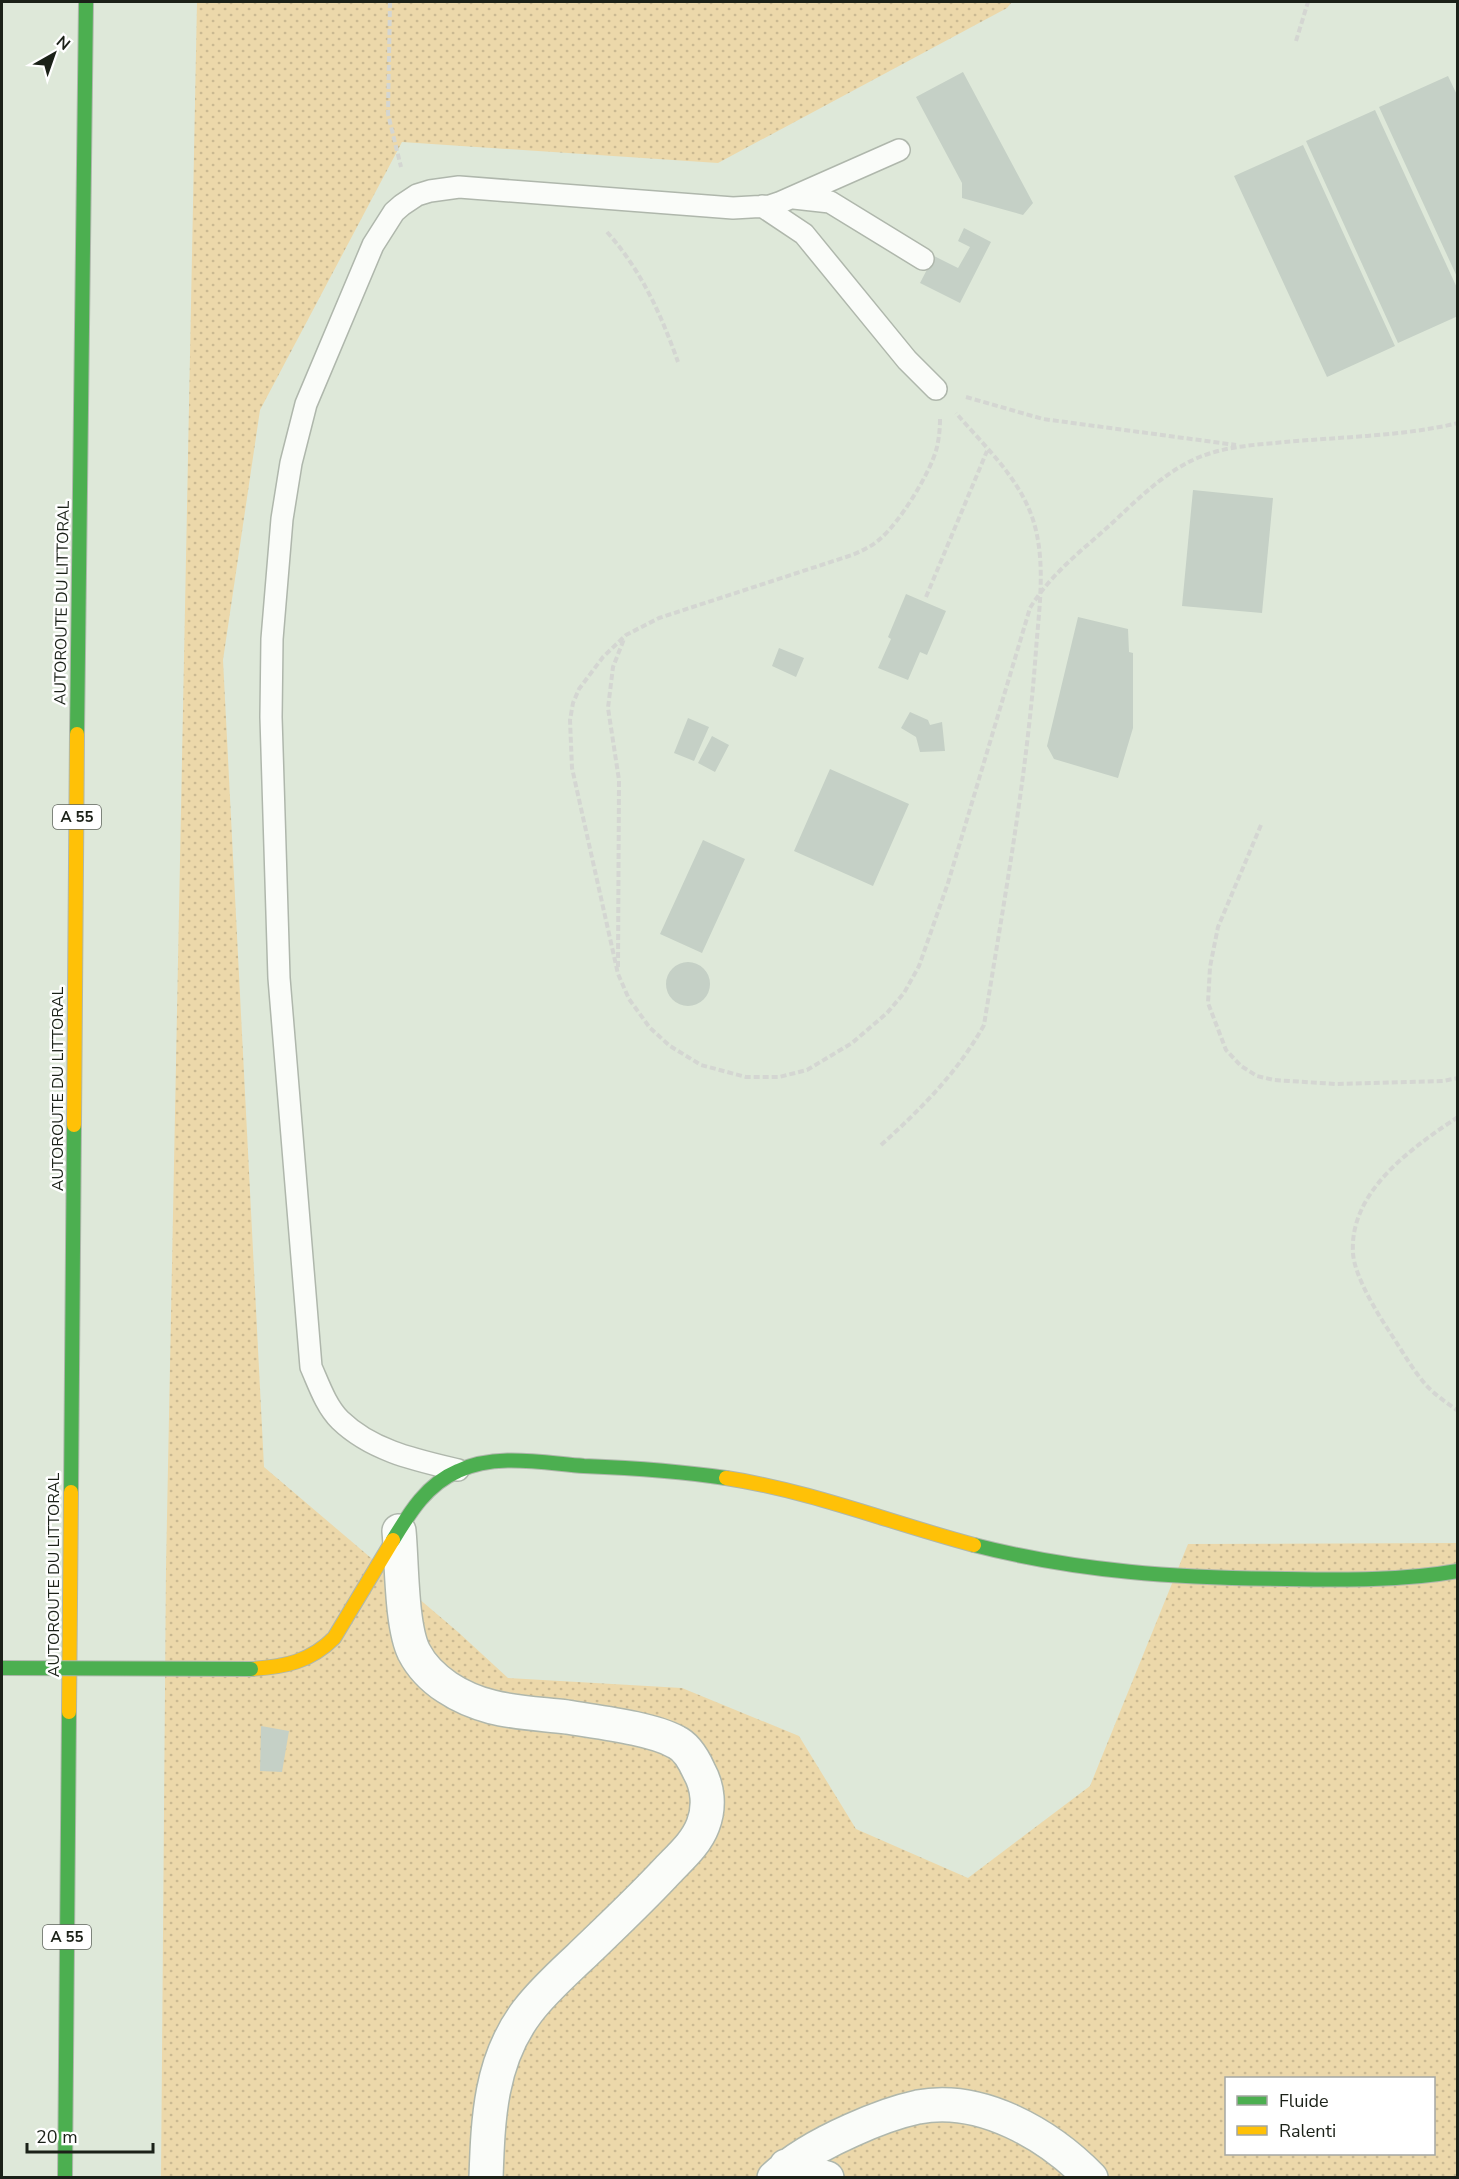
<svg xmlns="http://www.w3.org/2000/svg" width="1459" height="2179" viewBox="0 0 1459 2179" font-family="'Nunito Sans',sans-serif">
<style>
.grass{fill:url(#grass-dots);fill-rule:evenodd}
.building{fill:#c5d0c6}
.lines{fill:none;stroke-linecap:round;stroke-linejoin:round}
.lane-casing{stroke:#afb7ac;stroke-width:24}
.street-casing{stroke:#afb7ac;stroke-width:36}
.fast-casing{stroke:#afb7ac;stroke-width:16}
.slow-casing{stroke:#afb7ac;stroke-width:16}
.path{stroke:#d4d6d2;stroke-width:4;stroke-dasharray:6 3;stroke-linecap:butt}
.lane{stroke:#fafcf9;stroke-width:21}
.street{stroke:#fafcf9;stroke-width:33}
.fast{stroke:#4caf50;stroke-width:14}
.slow{stroke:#ffc107;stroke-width:14}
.fast-bridge-casing{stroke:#afb7ac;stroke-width:16;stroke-linecap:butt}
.fast-bridge{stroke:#4caf50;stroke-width:14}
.labels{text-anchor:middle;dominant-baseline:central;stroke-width:5;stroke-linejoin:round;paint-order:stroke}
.shield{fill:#fff;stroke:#5f645d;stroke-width:1.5}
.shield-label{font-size:15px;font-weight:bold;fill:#1b2118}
.street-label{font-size:16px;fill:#1b2118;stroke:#fff}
</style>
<defs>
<pattern id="grass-dots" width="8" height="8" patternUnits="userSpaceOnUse" patternTransform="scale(1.5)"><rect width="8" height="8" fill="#ecd8aa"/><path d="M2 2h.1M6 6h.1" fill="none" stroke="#cab992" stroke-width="1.8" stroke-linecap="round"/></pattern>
</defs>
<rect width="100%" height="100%" fill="#dee8d9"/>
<path class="grass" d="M197,2H1012L1007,8L718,163L402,142L260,410L223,660L264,1467L458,1632L508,1678L682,1688L799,1736L856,1829L968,1878L1090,1786L1188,1544L1457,1543V2177L161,2178L166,1568ZM1226,2078H1434V2154H1226Z"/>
<path class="building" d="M963,72L1033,203L1023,215L962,198V183L916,97Z
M1448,76L1458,97V279L1379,107Z
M1375,110L1458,290V316L1398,343L1306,141Z
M1303,145L1395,346L1327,377L1234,176Z
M964,228L991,242L960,303L920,283L934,256L958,268L970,247L958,241Z
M1193,490L1273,498L1262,613L1182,606Z
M906,594L946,611L927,655L920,652L908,680L878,668L891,639L888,637Z
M1078,617L1128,629L1129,652L1133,653V728L1118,778L1054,759L1047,746Z
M779,648L804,658L796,677L772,666Z
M910,712L928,720L930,725L942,722L945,751L920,752L916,737L901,728Z
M688,718L709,727L694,761L674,753Z
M712,736L729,745L715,772L698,763Z
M830,769L909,804L873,886L794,851Z
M703,840L745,859L702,953L660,934Z
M666 984a22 22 0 1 1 44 0a22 22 0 1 1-44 0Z
M261,1726L289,1731L282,1772L260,1771Z"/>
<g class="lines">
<g class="lane-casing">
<path id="lane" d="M794,198L830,202L923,259
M762,206L804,234L907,360L936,389
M458,1470C416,1460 372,1451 340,1420C326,1406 319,1385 311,1367L279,978L271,717L272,639L282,519L291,463L306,404L373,245L394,212L402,205L417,195L430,191L459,187L733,208L770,206L779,203L899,150"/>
</g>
<g class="street-casing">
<path id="street" d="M399,1531C402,1562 401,1626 414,1652C429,1681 461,1699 492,1707C516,1713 542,1714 567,1717C596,1722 651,1728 676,1742C687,1747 694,1760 699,1771C708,1787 710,1807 703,1825C696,1844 679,1858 666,1872C638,1902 608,1930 579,1958C561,1975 542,1992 527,2012C490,2061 488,2119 486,2178
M786,2166L827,2178
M774,2178C796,2157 825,2142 852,2130C874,2120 895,2112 918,2107C981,2095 1048,2134 1091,2178"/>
</g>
<g class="fast-casing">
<path id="fast" d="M77,734L86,2
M71,1492L74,1125
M393,1540C410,1512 427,1484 458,1471C496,1453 543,1463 584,1466C632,1468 679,1471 726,1478
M974,1545C1079,1572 1178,1578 1286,1579C1344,1580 1401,1581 1458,1571
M65,2178L69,1712"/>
</g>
<g class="slow-casing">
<path id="slow" d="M74,1125L77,734
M726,1478C811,1491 891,1523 974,1545
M251,1669C284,1667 310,1662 334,1638L393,1540
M69,1712L71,1492"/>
</g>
<path class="path" d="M390,2L388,114L401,167
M1296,41L1308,2
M607,232C641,270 661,314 678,362
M966,397L1043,419L1236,445
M940,419C940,429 939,438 937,447C931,472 900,522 880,539C872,546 862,551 852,555L659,618L626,635L603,657L579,689L573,703L570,720L572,768L618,974L629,999L650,1028L670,1046L701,1065L746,1077H779L807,1070L852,1043L887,1013L904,993L919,966L948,883L1030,608C1050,575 1081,551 1109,526C1136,501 1162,474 1195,459C1224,446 1255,445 1285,442C1339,437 1406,436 1458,423
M926,597L987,451
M1261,825L1218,927L1210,967L1208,1003L1226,1050L1241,1066L1257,1076L1274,1080L1336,1084L1443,1081L1458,1078
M618,967L619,780L608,708L613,667L624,639
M1458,1117C1413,1147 1349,1191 1353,1253C1354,1275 1377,1313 1389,1331C1401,1349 1412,1369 1426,1385C1434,1394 1447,1403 1458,1411
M881,1145C921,1109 958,1072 984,1025C1004,901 1027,776 1036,650C1039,609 1046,564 1034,523C1021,479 985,447 956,413"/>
<use href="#lane" class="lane"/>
<use href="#street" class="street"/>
<use href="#fast" class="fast"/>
<use href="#slow" class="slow"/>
<g class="fast-bridge-casing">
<path id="fast-bridge" d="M2,1668L251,1669"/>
</g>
<use href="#fast-bridge" class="fast-bridge"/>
</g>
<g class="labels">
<g class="shield">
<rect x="53" y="805" width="48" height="24" rx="4.5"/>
<rect x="43" y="1925" width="48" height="24" rx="4.5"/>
</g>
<g class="shield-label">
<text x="77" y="817">A 55</text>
<text x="67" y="1937">A 55</text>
</g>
<g class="street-label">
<text transform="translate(62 603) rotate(-89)">AUTOROUTE DU LITTORAL</text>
<text transform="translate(58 1089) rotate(-90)">AUTOROUTE DU LITTORAL</text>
<text transform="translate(54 1575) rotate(-90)">AUTOROUTE DU LITTORAL</text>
</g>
</g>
<rect width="1459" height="2179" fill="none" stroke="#1b2118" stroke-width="6"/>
<rect x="1225" y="2077" width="210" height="78" fill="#ffffff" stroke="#a4a6a3" stroke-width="1.5"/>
<rect x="1237" y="2096" width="30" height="9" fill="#4caf50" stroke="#a4a6a3" stroke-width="1.5"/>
<text x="1279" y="2107" font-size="18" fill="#1b2118">Fluide</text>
<rect x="1237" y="2126" width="30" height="9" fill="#ffc107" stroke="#a4a6a3" stroke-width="1.5"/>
<text x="1279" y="2137" font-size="18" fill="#1b2118">Ralenti</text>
<g transform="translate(54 54) rotate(40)" stroke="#ffffff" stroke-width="4.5" paint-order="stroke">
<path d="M0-4.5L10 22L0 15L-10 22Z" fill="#1b2118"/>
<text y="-9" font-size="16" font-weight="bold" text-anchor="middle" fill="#1b2118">N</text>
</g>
<path d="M27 2143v9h126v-9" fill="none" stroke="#1b2118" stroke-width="3"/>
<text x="36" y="2143" font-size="18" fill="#1b2118" stroke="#ffffff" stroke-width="4.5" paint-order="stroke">20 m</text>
</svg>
